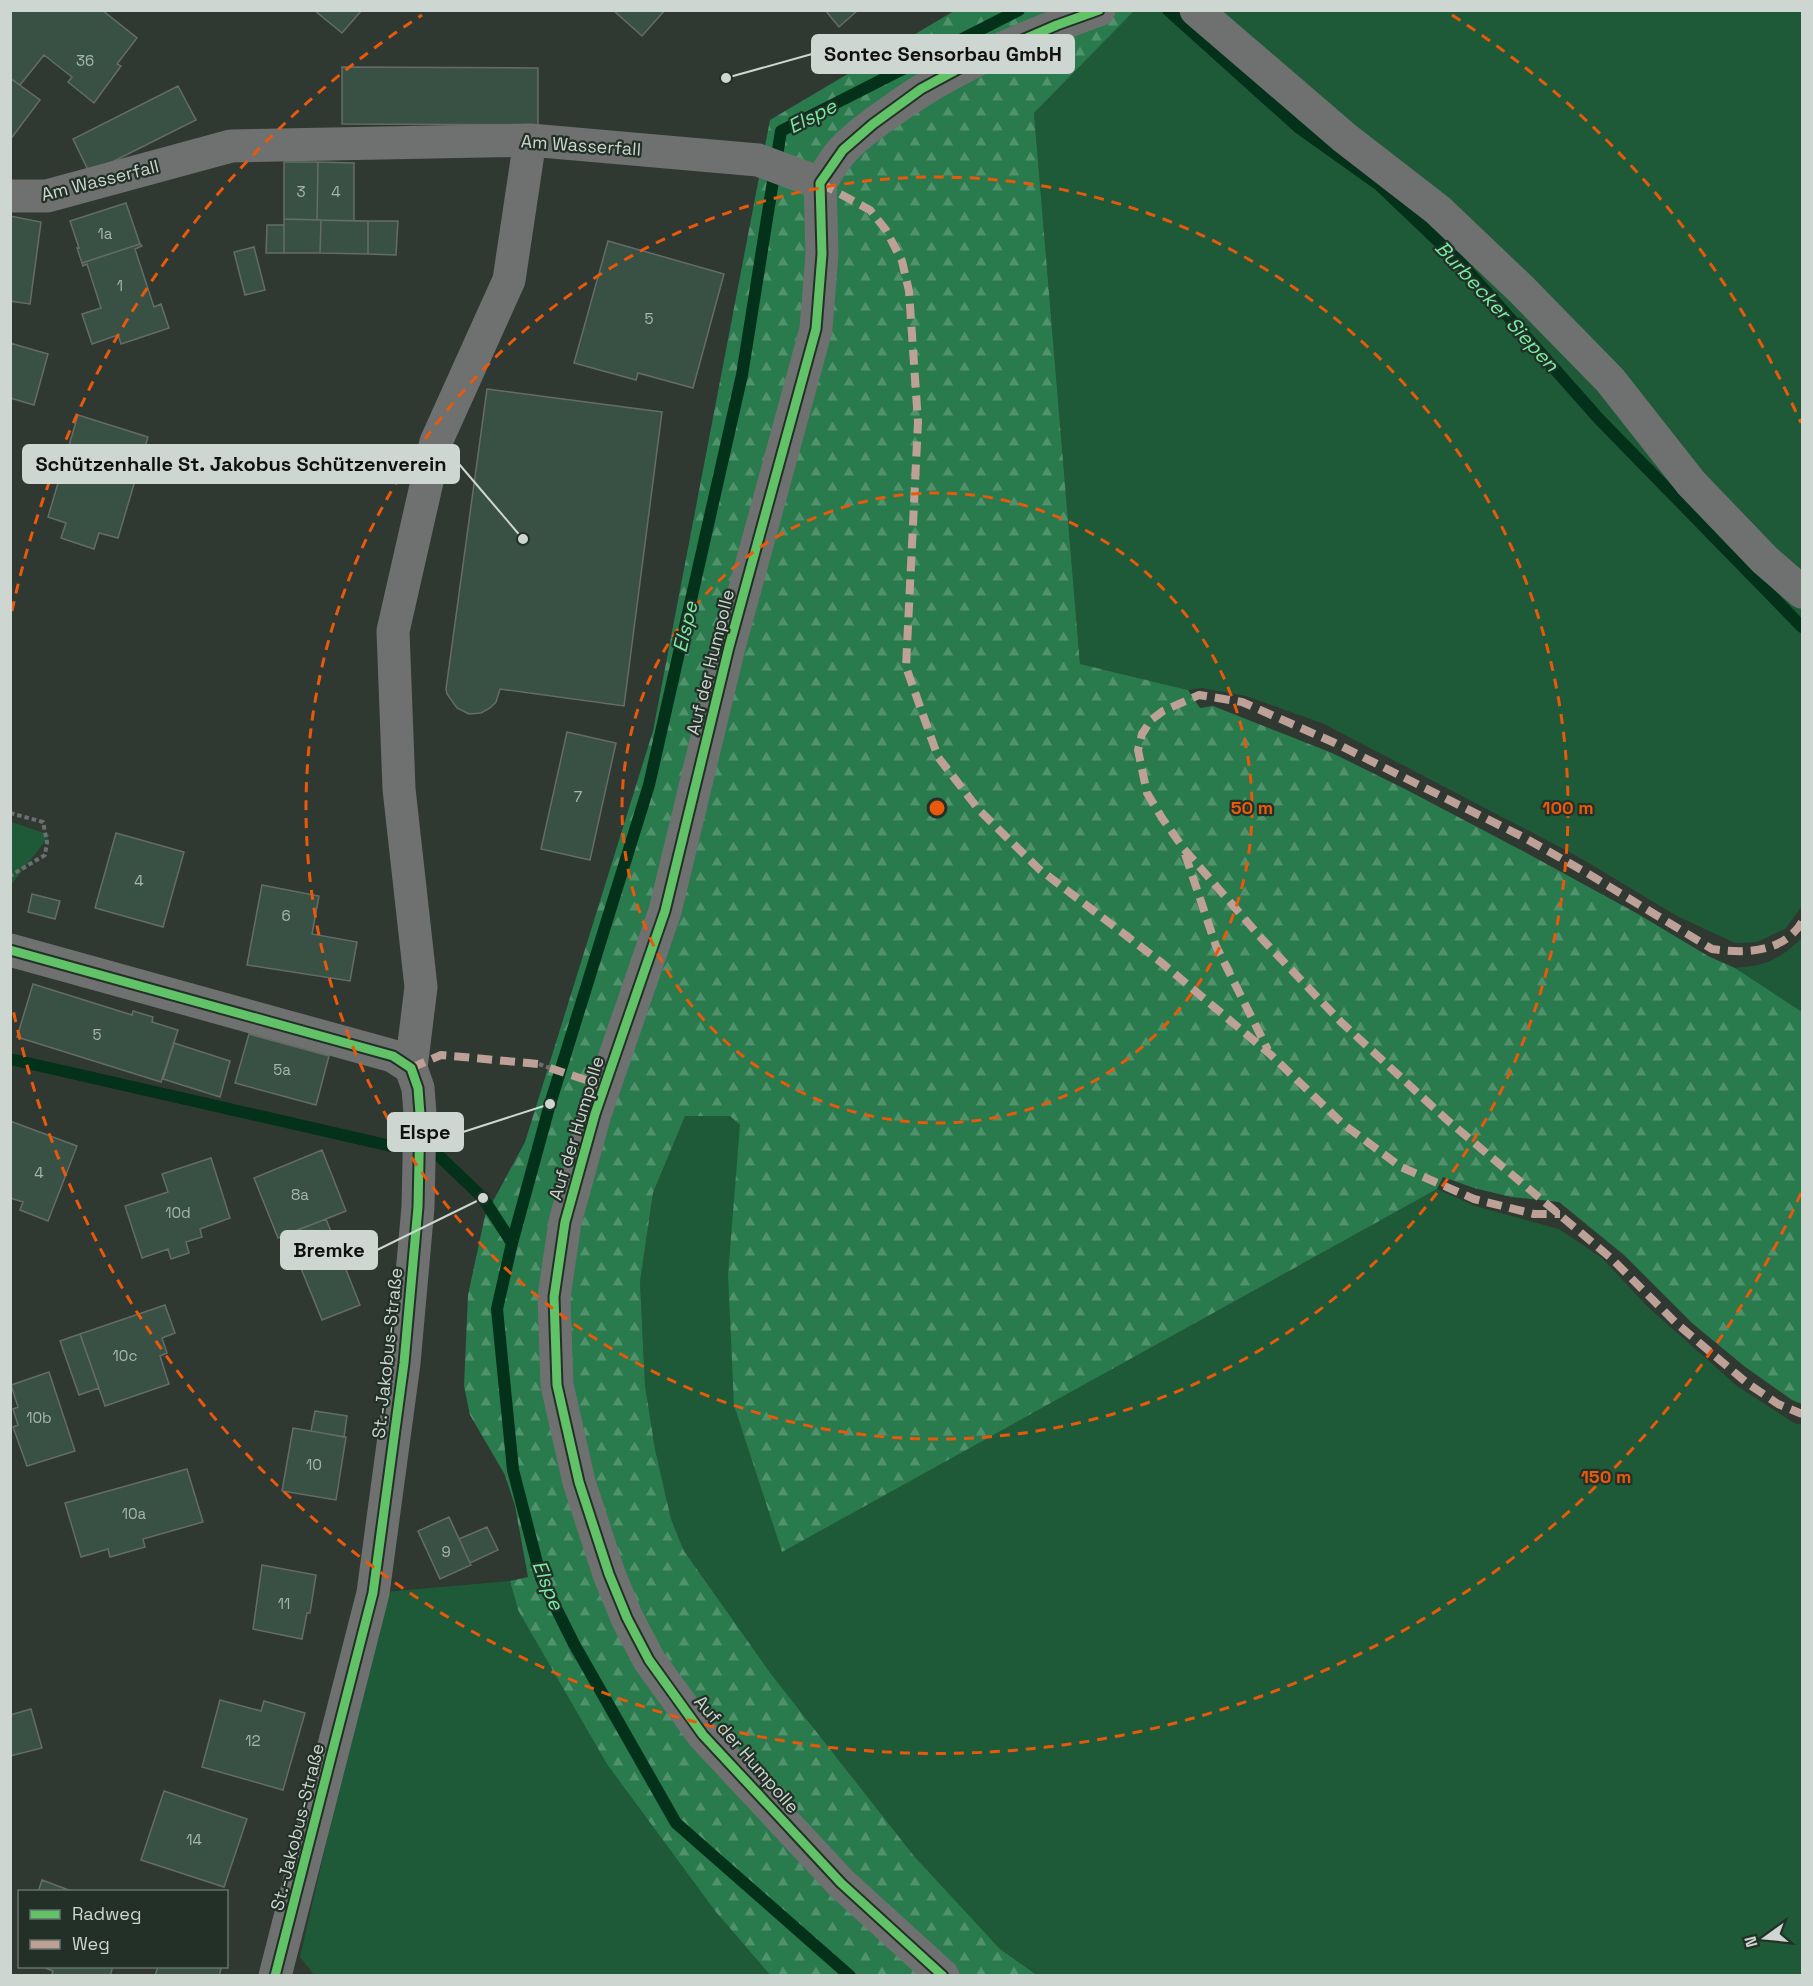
<svg xmlns="http://www.w3.org/2000/svg" width="1813" height="1986" viewBox="0 0 1813 1986" font-family="'Space Grotesk',sans-serif">
<style>
.green{fill:#1f5a38}
.forest{fill:url(#forest-firs)}
.lines{fill:none;stroke-linecap:round;stroke-linejoin:round}
.stream{stroke:#043119;stroke-width:12}
.building{fill:#395144;stroke:#656c67;stroke-width:1.5}
.path{stroke:#6c6f6f;stroke-width:4;stroke-dasharray:4.5 3;stroke-linecap:butt}
.minor{stroke:#6f7171;stroke-width:33}
.quiet{stroke:#bda197;stroke-width:8;stroke-dasharray:15 8;stroke-linecap:butt}
.cycleway-casing{stroke:#233027;stroke-width:13}
.cycleway{stroke:#61c268;stroke-width:9}
.ring{fill:none;stroke:#e8590c;stroke-width:3;stroke-dasharray:10 8}
.labels{text-anchor:middle;dominant-baseline:central;stroke-width:4.5;stroke-linejoin:round;paint-order:stroke}
.number-label{font-size:15px;fill:#a8b5ad}
.street-label{font-size:18px;fill:#cdd6d0;stroke:#233027}
.water-label{font-size:20px;font-style:italic;fill:#78eca3;stroke:#233027}
.centre{fill:#e8590c;stroke:#233027;stroke-width:3}
.ring-label{font-size:18px;text-anchor:middle;font-weight:bold;fill:#e8590c;stroke:#233027;stroke-width:4.5;stroke-linejoin:round;paint-order:stroke}
.leader{fill:none;stroke:#cdd6d0;stroke-width:2}
.callout-dot{fill:#cdd6d0;stroke:#233027;stroke-width:2}
.callout{fill:#cdd6d0;stroke:#cdd6d0;stroke-width:2}
.callout-label{font-size:20px;text-anchor:middle;font-weight:bold;fill:#111}
</style>
<defs>
<pattern id="forest-firs" width="22" height="20" patternUnits="userSpaceOnUse" patternTransform="scale(1.5)"><rect width="22" height="20" fill="#297a4c"/><path d="M5 1l3.5 6h-7zM16 11l3.5 6h-7z" fill="#51926d"/></pattern>
</defs>
<rect width="100%" height="100%" fill="#303832"/>
<path class="green" d="M1134,11H1802V906L1785,929L1757,942L1735,943L1677,916L1577,856L1324,724L1246,696L1202,688L1188,690L1080,664L1034,113Z
M11,822L50,835L11,885L10,822Z
M1802,938V1012L1735,968C1770,965 1777,960 1802,938Z
M685,1116H730L741,1125L728,1274L782,1551L1437,1189L1475,1206L1559,1229L1602,1258L1649,1308L1737,1386L1794,1423L1802,1425V1975L1038,1976L1000,1949L914,1856L771,1674L684,1551L671,1519L655,1449L645,1385L640,1282L653,1193Z
M510,1581L518,1610L716,1912L770,1975L315,1976L300,1957L384,1592Z"/>
<path class="forest" d="M954,11H1134L1034,113L1080,664L1188,690L1200,708L1213,706L1332,753L1405,789L1532,856L1638,914L1708,956L1735,968L1802,1012V1404L1792,1400L1744,1366L1692,1323L1624,1255L1559,1202L1511,1197L1474,1188L1443,1177L1437,1189L782,1552L734,1405L728,1274L740,1125L730,1116H685L653,1193L640,1282L645,1385L655,1449L671,1519L684,1551L771,1674L914,1856L1000,1949L1038,1976L770,1975L716,1912L607,1764L518,1610L510,1581L528,1577L515,1506L505,1475L470,1415L464,1386L468,1295L485,1216L525,1142L653,731L770,120Z"/>
<g class="lines">
<path class="stream" d="M1168,10L1298,127L1378,184L1459,261L1599,419L1802,627
M10,1059L391,1146
M437,1154L483,1198L512,1243
M850,1976L676,1823L574,1644L541,1578L513,1470L497,1309L512,1243L550,1104L649,785L742,375L781,131L1019,10"/>
</g>
<path class="building" d="M13,10H102L137,38L117,64L121,66L94,103L68,82L72,77L44,55L20,85L10,78V14Z
M314,10H362L342,33Z
M613,10H665L642,36Z
M825,10H858L839,27Z
M342,67L538,68V125L342,124Z
M10,78L40,100L10,140Z
M178,86L196,120L106,165L89,172L73,139Z
M284,162H318L317,220L284,219Z
M318,162L354,163V221L317,220Z
M126,203L140,244L82,263L77,248H79L70,221Z
M10,216L41,222L30,304L10,301Z
M284,219L321,220L320,253H284Z
M321,220L368,221V254L320,253Z
M368,221H398L396,255L368,254Z
M267,225H284V253H266Z
M608,241L724,274L693,388L638,373L636,380L574,363Z
M140,244L142,246L135,249L154,307L161,304L169,328L121,344L118,335L92,344L82,314L101,308L87,264L83,266L82,263Z
M254,247L265,290L245,295L234,252Z
M10,343L48,354L34,405L10,398Z
M487,389L662,412L624,706L500,689L496,702L490,708L481,713L469,714L457,708L447,694L446,689Z
M78,415L148,437L118,538L99,533L94,549L61,538L66,523L48,517Z
M567,732L616,743L590,860L541,849Z
M116,833L184,852L163,927L95,908Z
M262,885L319,896L312,934L357,942L350,981L247,965Z
M32,894L60,901L55,919L28,912Z
M33,984L132,1015L133,1011L153,1017L152,1022L178,1030L161,1082L17,1037Z
M249,1034L329,1056L316,1105L235,1083Z
M174,1043L230,1061L220,1097L163,1079Z
M10,1121L77,1146L48,1221L20,1210L23,1202L10,1198Z
M322,1150L346,1211L278,1238L254,1178Z
M211,1158L230,1218L200,1229L202,1237L186,1242L189,1253L171,1259L168,1249L142,1258L125,1206L168,1192L162,1174Z
M326,1219L360,1305L322,1320L287,1234Z
M165,1305L175,1333L162,1338L167,1353L160,1356L169,1384L105,1406L80,1334Z
M80,1334L99,1388L79,1395L60,1341Z
M49,1372L75,1451L27,1466L13,1427L18,1425L13,1409L18,1407L11,1385Z
M315,1411L347,1416L344,1437L311,1431Z
M293,1428L346,1437L336,1500L282,1491Z
M187,1469L203,1522L143,1539L145,1547L110,1557L108,1549L81,1557L65,1503Z
M449,1517L471,1565L440,1579L418,1531Z
M487,1527L498,1550L470,1563L459,1539Z
M262,1565L316,1575L310,1613H307L302,1639L253,1629Z
M220,1700L261,1711L264,1701L305,1713L283,1790L202,1767Z
M31,1709L42,1748L10,1756V1715Z
M164,1791L247,1819L224,1887L141,1860Z
M42,1880L74,1892H38Z
M40,1966H113L110,1976H51L53,1971Z
M158,1966H214L221,1969L219,1976H155Z"/>
<g class="lines">
<path class="path" d="M10,813L43,822L47,842L45,855L10,876
M539,1064L550,1068"/>
<path class="minor" d="M1196,10L1345,138L1438,210L1522,290L1610,380L1691,483L1765,560L1802,592
M820,183L822,254L816,329L729,647L665,911L595,1114L565,1222L554,1297L557,1385L579,1482L609,1574L627,1618L649,1660L703,1735L841,1883L943,1976
M820,183C828,172 834,159 844,149C857,135 874,123 890,112C953,66 1026,36 1099,10
M10,196H47L231,146L530,140L758,160L820,183
M10,950L393,1056L411,1068L418,1088L420,1114L418,1207L404,1363L373,1593L275,1976
M411,1068L421,987L399,789L393,631L436,442L509,280L530,140"/>
<path class="quiet" d="M820,183L870,210L886,230L902,261L909,291L918,422L906,667L938,757L979,810L1039,869L1162,963L1271,1055L1343,1124L1401,1167L1474,1199L1534,1214H1560
M1185,854L1216,946L1268,1050
M1802,922C1783,953 1745,954 1712,949L1587,873L1523,837L1335,743L1242,702L1199,695L1163,711L1151,720L1142,734L1138,750L1147,793L1162,818L1184,849L1263,940L1341,1022L1446,1119L1612,1259L1676,1323L1747,1383L1778,1404L1802,1414
M411,1068L441,1055L539,1064
M550,1068L604,1086"/>
<g class="cycleway-casing">
<path id="cycleway" d="M10,950L393,1056L411,1068L418,1088L420,1114L418,1207L404,1363L373,1593L275,1976
M943,1976L841,1883L703,1735L649,1660L627,1618L609,1574L579,1482L557,1385L554,1297L565,1222L595,1114L665,911L729,647L816,329L822,254L820,183L843,150L873,124L921,89L969,63L1057,25L1099,10"/>
</g>
<use href="#cycleway" class="cycleway"/>
</g>
<g class="ring">
<circle cx="937" cy="808" r="315"/>
<circle cx="937" cy="808" r="631"/>
<path d="M1801 1193A946 946 0 0 1 12 1005M12 611A946 946 0 0 1 422 15M1452 15A946 946 0 0 1 1801 423"/>
</g>
<g class="labels">
<g class="number-label">
<text x="85" y="60">36</text>
<text x="301" y="191">3</text>
<text x="336" y="191">4</text>
<text x="105" y="233">1a</text>
<text x="120" y="285">1</text>
<text x="649" y="318">5</text>
<text x="578" y="796">7</text>
<text x="139" y="880">4</text>
<text x="286" y="915">6</text>
<text x="97" y="1034">5</text>
<text x="282" y="1069">5a</text>
<text x="39" y="1172">4</text>
<text x="300" y="1194">8a</text>
<text x="178" y="1212">10d</text>
<text x="125" y="1355">10c</text>
<text x="39" y="1417">10b</text>
<text x="314" y="1464">10</text>
<text x="134" y="1513">10a</text>
<text x="446" y="1551">9</text>
<text x="284" y="1603">11</text>
<text x="253" y="1740">12</text>
<text x="194" y="1839">14</text>
</g>
<g class="street-label">
<text transform="translate(581 145) rotate(4)">Am Wasserfall</text>
<text transform="translate(100 180) rotate(-14)">Am Wasserfall</text>
<text transform="translate(710 662) rotate(-76)">Auf der Humpolle</text>
<text transform="translate(576 1128) rotate(-73)">Auf der Humpolle</text>
<text transform="translate(387 1353) rotate(-84)">St.-Jakobus-Straße</text>
<text transform="translate(747 1754) rotate(49)">Auf der Humpolle</text>
<text transform="translate(297 1827) rotate(-76)">St.-Jakobus-Straße</text>
</g>
<g class="water-label">
<text transform="translate(812 116) rotate(-27)">Elspe</text>
<text transform="translate(1497 306) rotate(47)">Burbecker Siepen</text>
<text transform="translate(685 627) rotate(-77)">Elspe</text>
<text transform="translate(548 1585) rotate(68)">Elspe</text>
</g>
</g>
<circle cx="937" cy="808" r="9" class="centre"/>
<g class="ring-label">
<text x="1252" y="814">50 m</text>
<text x="1568" y="814">100 m</text>
<text x="1606" y="1483">150 m</text>
</g>
<path class="leader" d="M726 78L812 54M523 539L459 464M550 1104L463 1132M483 1198L377 1250"/>
<g class="callout-dot">
<circle cx="726" cy="78" r="6"/>
<circle cx="523" cy="539" r="6"/>
<circle cx="550" cy="1104" r="6"/>
<circle cx="483" cy="1198" r="6"/>
</g>
<g class="callout">
<rect x="812" y="35" width="262" height="38" rx="6"/>
<rect x="23" y="445" width="436" height="38" rx="6"/>
<rect x="388" y="1113" width="75" height="38" rx="6"/>
<rect x="281" y="1231" width="96" height="38" rx="6"/>
</g>
<g class="callout-label">
<text x="943" y="61">Sontec Sensorbau GmbH</text>
<text x="241" y="471">Schützenhalle St. Jakobus Schützenverein</text>
<text x="425" y="1139">Elspe</text>
<text x="329" y="1257">Bremke</text>
</g>
<rect width="1813" height="1986" fill="none" stroke="#cdd6d0" stroke-width="24"/>
<rect x="18" y="1890" width="210" height="78" fill="#233027" stroke="#67726b" stroke-width="1.5"/>
<rect x="30" y="1910" width="30" height="9" fill="#61c268" stroke="#67726b" stroke-width="1.5"/>
<text x="72" y="1920" font-size="18" fill="#cdd6d0">Radweg</text>
<rect x="30" y="1940" width="30" height="9" fill="#bda197" stroke="#67726b" stroke-width="1.5"/>
<text x="72" y="1950" font-size="18" fill="#cdd6d0">Weg</text>
<g transform="translate(1765 1938) rotate(255)" stroke="#233027" stroke-width="4.5" paint-order="stroke">
<path d="M0-4.5L10 22L0 15L-10 22Z" fill="#cdd6d0"/>
<text y="-9" font-size="16" font-weight="bold" text-anchor="middle" fill="#cdd6d0">N</text>
</g>
</svg>
